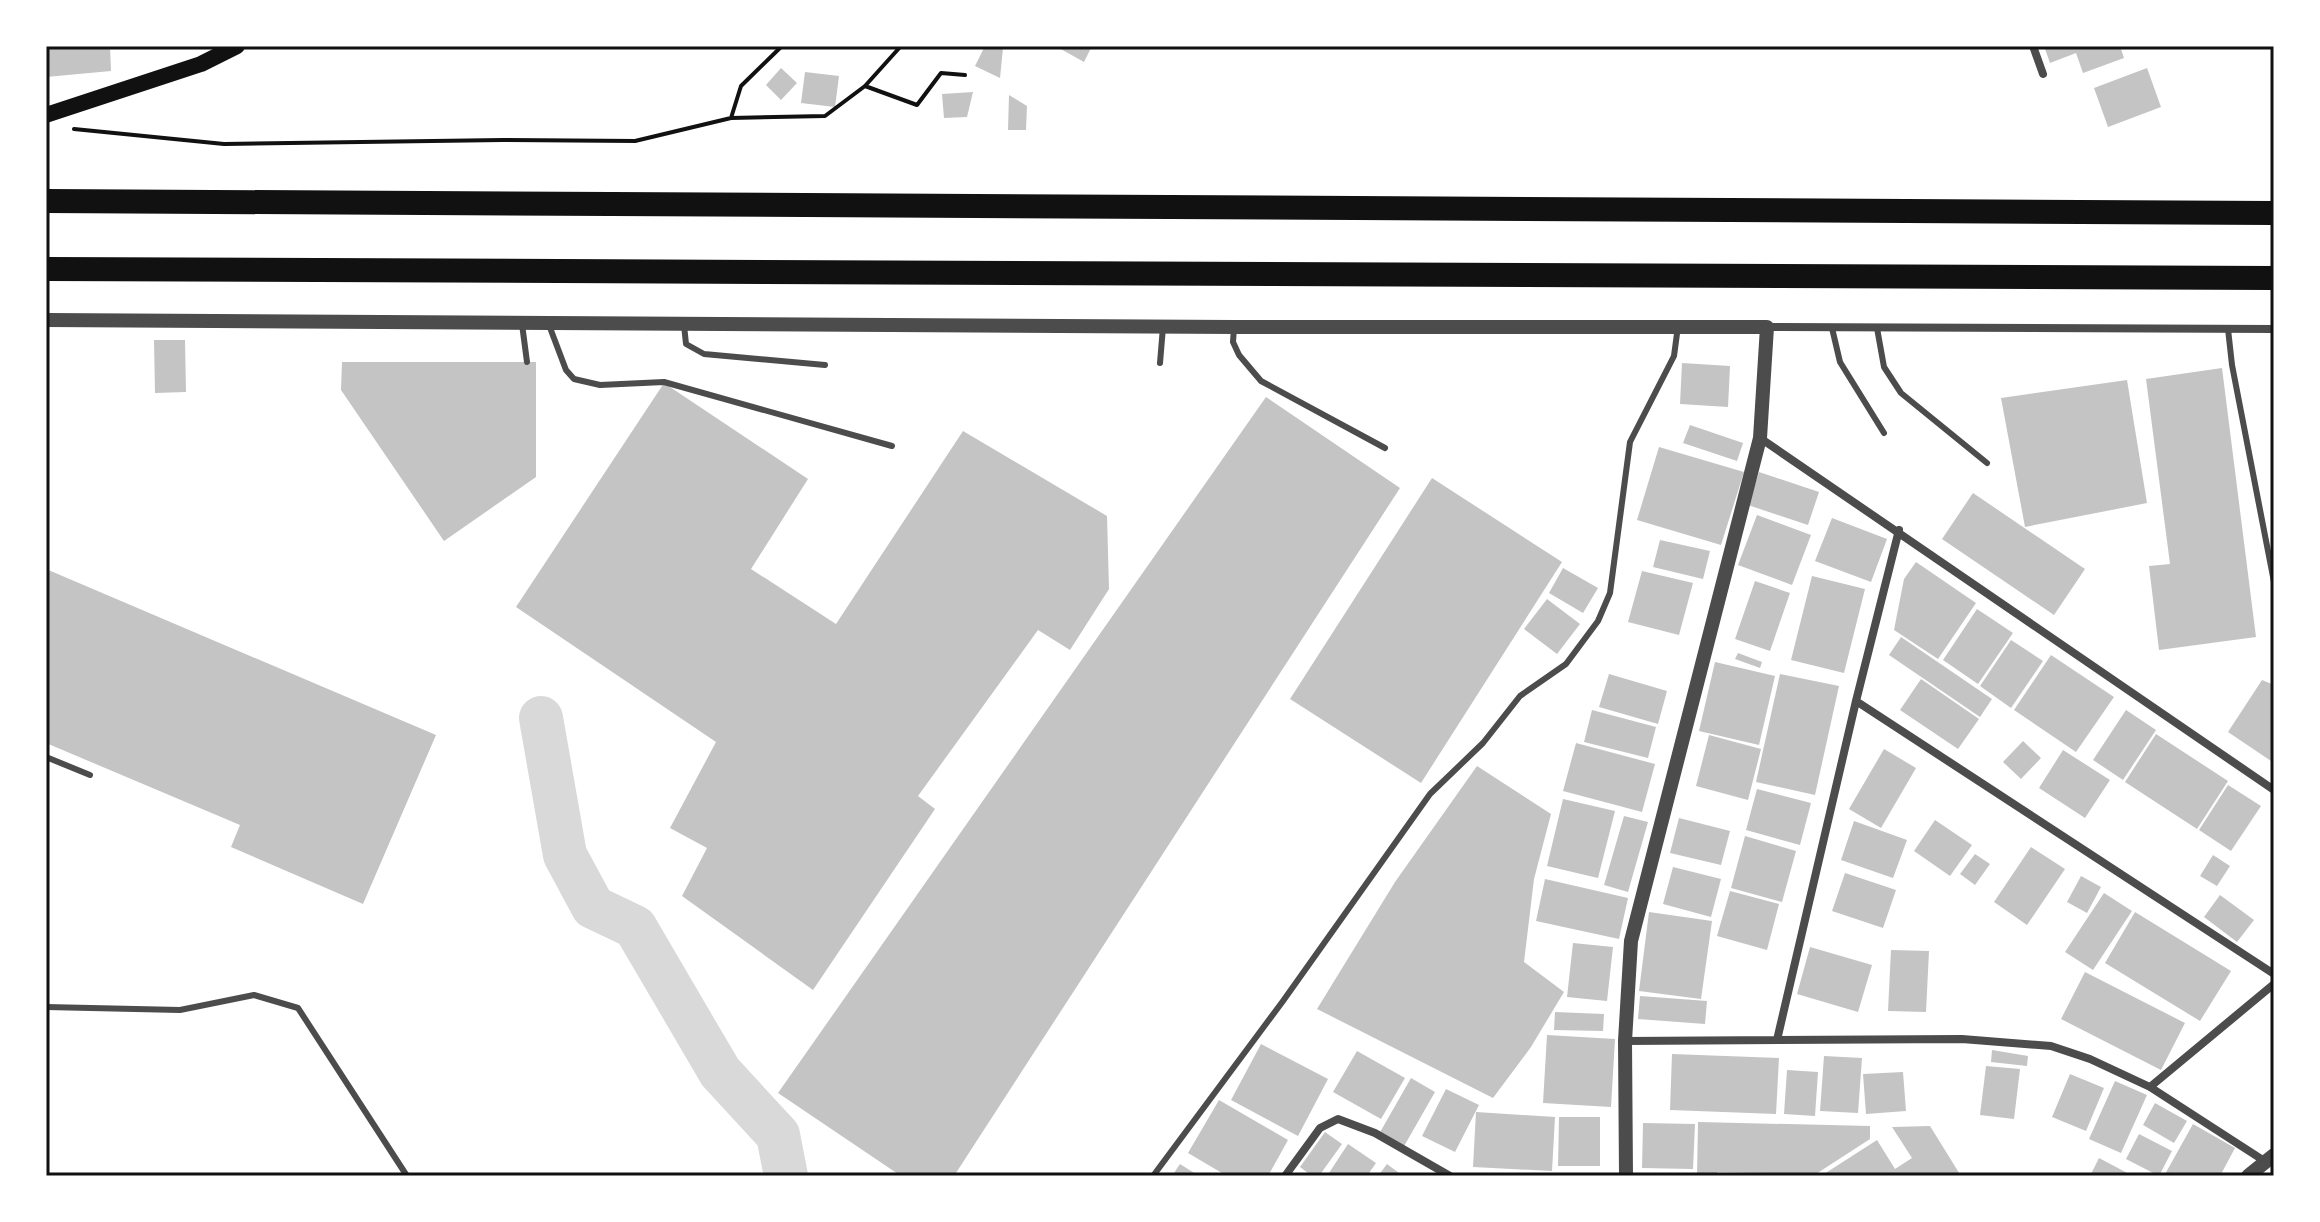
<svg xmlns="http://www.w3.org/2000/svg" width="2320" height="1222" viewBox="0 0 2320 1222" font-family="Bitter,serif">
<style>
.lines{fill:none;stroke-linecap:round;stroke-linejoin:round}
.river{stroke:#d9d9d9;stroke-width:44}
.building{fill:#c4c4c4}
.path{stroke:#111;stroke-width:4}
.service{stroke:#4c4c4c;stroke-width:6}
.minor{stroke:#4c4c4c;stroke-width:8}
.tertiary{stroke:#4c4c4c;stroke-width:14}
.secondary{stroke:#111;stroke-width:16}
.motorway{stroke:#111;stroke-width:24}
.neatline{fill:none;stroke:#111;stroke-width:3}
</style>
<rect width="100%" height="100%" fill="#fff"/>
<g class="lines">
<path class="river" d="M541,718L565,855L593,907L635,927L720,1072L778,1135L786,1176"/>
</g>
<path class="building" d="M46,46H110L111,71L46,77Z
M985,46L1003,48L1000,78L975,66Z
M1060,46H1092L1084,62L1059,48Z
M2044,46H2120L2124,58L2083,73L2076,53L2050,63Z
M781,68L797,83L781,100L766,85Z
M2147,68L2161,107L2108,127L2094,88Z
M805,72L839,76L835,107L801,103Z
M973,92L967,117L944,118L942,94Z
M1009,95L1027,106L1026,130H1008Z
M154,340H185L186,392L155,393Z
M342,362H536V477L444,541L341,390Z
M1682,363L1730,366L1728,407L1680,404Z
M2222,368L2256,637L2159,650L2149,566L2170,564L2146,379Z
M2127,380L2147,503L2025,527L2001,398Z
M664,383L808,479L751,569L836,624L963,431L1107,516L1109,589L1070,650L1038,630L918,796L935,809L813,990L682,896L707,848L670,828L716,742L516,607Z
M1266,397L1400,488L954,1176H901L778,1093Z
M1690,425L1743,443L1737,461L1683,443Z
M1659,447L1744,472L1721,545L1637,520Z
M1759,472L1819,492L1808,525L1748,505Z
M1432,478L1562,562L1421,783L1290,699Z
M1973,493L2085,569L2054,615L1942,539Z
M1757,515L1811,535L1792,585L1738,565Z
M1832,518L1887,539L1871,582L1815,561Z
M1660,540L1710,551L1703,579L1653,567Z
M1916,562L1976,603L1938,659L1894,630L1904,579Z
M1563,568L1598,588L1583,613L1549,593Z
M46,569L436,735L363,904L231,847L240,825L46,743Z
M1642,571L1693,583L1679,635L1628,622Z
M1812,576L1865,589L1844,673L1791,660Z
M1755,581L1790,593L1770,651L1735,639Z
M1547,599L1580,624L1557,654L1524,629Z
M1977,609L2013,633L1978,684L1943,660Z
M1901,637L1992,699L1980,717L1889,655Z
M2011,640L2043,661L2011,708L1980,686Z
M1738,653L1762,662L1760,668L1735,659Z
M2051,655L2114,697L2076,752L2014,710Z
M1715,662L1775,676L1759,745L1699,731Z
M1609,674L1667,691L1658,724L1599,707Z
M1780,674L1839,686L1815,795L1756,782Z
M1921,679L1979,719L1958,749L1900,710Z
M2262,680L2274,685V763L2228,732Z
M1592,710L1656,727L1648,758L1584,742Z
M2126,710L2156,730L2123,780L2093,760Z
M2156,734L2228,781L2197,829L2125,782Z
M1709,735L1761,749L1748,800L1696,786Z
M2023,741L2041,758L2021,779L2003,762Z
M1576,743L1655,764L1642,812L1563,791Z
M1884,749L1916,768L1881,828L1849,809Z
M2063,750L2110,780L2085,818L2039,788Z
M1477,766L1551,814L1534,879L1524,962L1564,992L1531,1047L1493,1098L1317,1009L1395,882Z
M2228,785L2261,806L2231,851L2199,830Z
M1757,789L1811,803L1800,845L1746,830Z
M1563,799L1615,811L1598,878L1547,866Z
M1624,816L1648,822L1628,892L1604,885Z
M1679,818L1730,831L1721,865L1670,853Z
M1935,820L1972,845L1950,876L1914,851Z
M1854,821L1907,840L1893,878L1841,860Z
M1745,836L1796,851L1782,902L1731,888Z
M2031,847L2065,869L2027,925L1994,902Z
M1975,854L1990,864L1975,885L1960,874Z
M2213,855L2230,866L2217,886L2200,876Z
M1673,867L1721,879L1711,917L1663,904Z
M1845,873L1896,890L1883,928L1832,911Z
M2081,876L2101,887L2087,913L2067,902Z
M1545,879L1628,898L1619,939L1536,921Z
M1730,891L1779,904L1767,950L1717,936Z
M2104,893L2132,911L2093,970L2065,952Z
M2220,895L2254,920L2237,942L2204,917Z
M1649,912L1712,921L1701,999L1639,991Z
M2135,912L2231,971L2200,1021L2105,963Z
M1573,943L1613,947L1607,1001L1567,997Z
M1810,947L1872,965L1858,1012L1797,994Z
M1891,950L1929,951L1926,1012L1888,1011Z
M2085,972L2185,1023L2161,1070L2061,1019Z
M1640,996L1707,1001L1705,1024L1638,1019Z
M1555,1012L1604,1014L1603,1031L1554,1030Z
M1547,1035L1615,1039L1611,1107L1543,1103Z
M1261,1044L1328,1079L1298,1136L1231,1100Z
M1992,1050L2028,1056L2027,1066L1991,1062Z
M1357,1051L1405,1078L1381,1119L1333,1092Z
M1672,1054L1779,1058L1776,1114L1670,1110Z
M1824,1056L1862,1058L1858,1113L1820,1111Z
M1986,1066L2020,1069L2014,1119L1980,1115Z
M1787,1070L1818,1072L1815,1116L1784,1114Z
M1903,1072L1906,1111L1866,1114L1863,1074Z
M2070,1074L2104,1088L2086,1131L2052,1117Z
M1411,1078L1435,1092L1403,1148L1379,1134Z
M2115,1081L2147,1095L2121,1153L2089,1139Z
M1446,1089L1479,1105L1455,1152L1422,1136Z
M1219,1100L1288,1140L1268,1176H1227L1188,1153Z
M2155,1103L2187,1121L2174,1143L2143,1125Z
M1476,1112L1555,1117L1552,1171L1473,1167Z
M1559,1117H1600V1166H1558Z
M1698,1122L1870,1126V1139L1816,1174L1717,1172V1176H1697Z
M1643,1123L1695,1124L1693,1169L1642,1168Z
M2193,1124L2235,1148L2220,1176H2164Z
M1930,1126L1961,1176H1821L1877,1140L1895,1169L1912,1158L1892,1127Z
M1325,1132L1342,1144L1319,1176H1312L1300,1167Z
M2139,1134L2172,1151L2159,1176L2126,1159Z
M1348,1144L1376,1163L1367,1176H1327Z
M2099,1158L2133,1176H2090Z
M1180,1164L1199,1176H1172Z
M1387,1164L1403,1176H1378Z"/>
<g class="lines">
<path class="path" d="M865,86L917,105L941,73L965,75
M731,118L741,86L782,46
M74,129L224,144L503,140L635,141L731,118L825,116L865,86L901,46"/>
<path class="service" d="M522,324L527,362
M549,325L566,370L574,379L600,385L664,382L892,446
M684,325L686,344L704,354L825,365
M1234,327L1233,342L1239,355L1261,381L1385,448
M1832,328L1840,362L1884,433
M1877,328L1884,367L1901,393L1987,463
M2228,329L2232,365L2274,582
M1160,363L1163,327
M46,757L90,775
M46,1007L180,1010L254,995L298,1008L407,1176
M1153,1176L1283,1001L1430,794L1483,743L1520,696L1566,664L1598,621L1610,593L1630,442L1674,356L1678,326"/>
<path class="minor" d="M2033,46L2043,74
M1767,327L2274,329
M1760,438L2274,790
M1856,701L2274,974
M1777,1040L1856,701L1899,530
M1625,1041L1962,1039L2051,1046L2090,1059L2150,1087L2266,1162
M2150,1087L2274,984
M1285,1176L1320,1128L1338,1119L1375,1133L1450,1176"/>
<path class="tertiary" d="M46,320L1234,327H1767L1760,438L1631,941L1625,1041L1626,1176
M2248,1176L2274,1155"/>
<path class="secondary" d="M46,115L201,64L237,46"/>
<path class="motorway" d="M46,201L2274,213
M46,269L2274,278"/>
</g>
<rect width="2320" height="1222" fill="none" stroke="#ffffff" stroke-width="96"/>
<rect x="48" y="48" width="2224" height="1126" class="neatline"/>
</svg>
